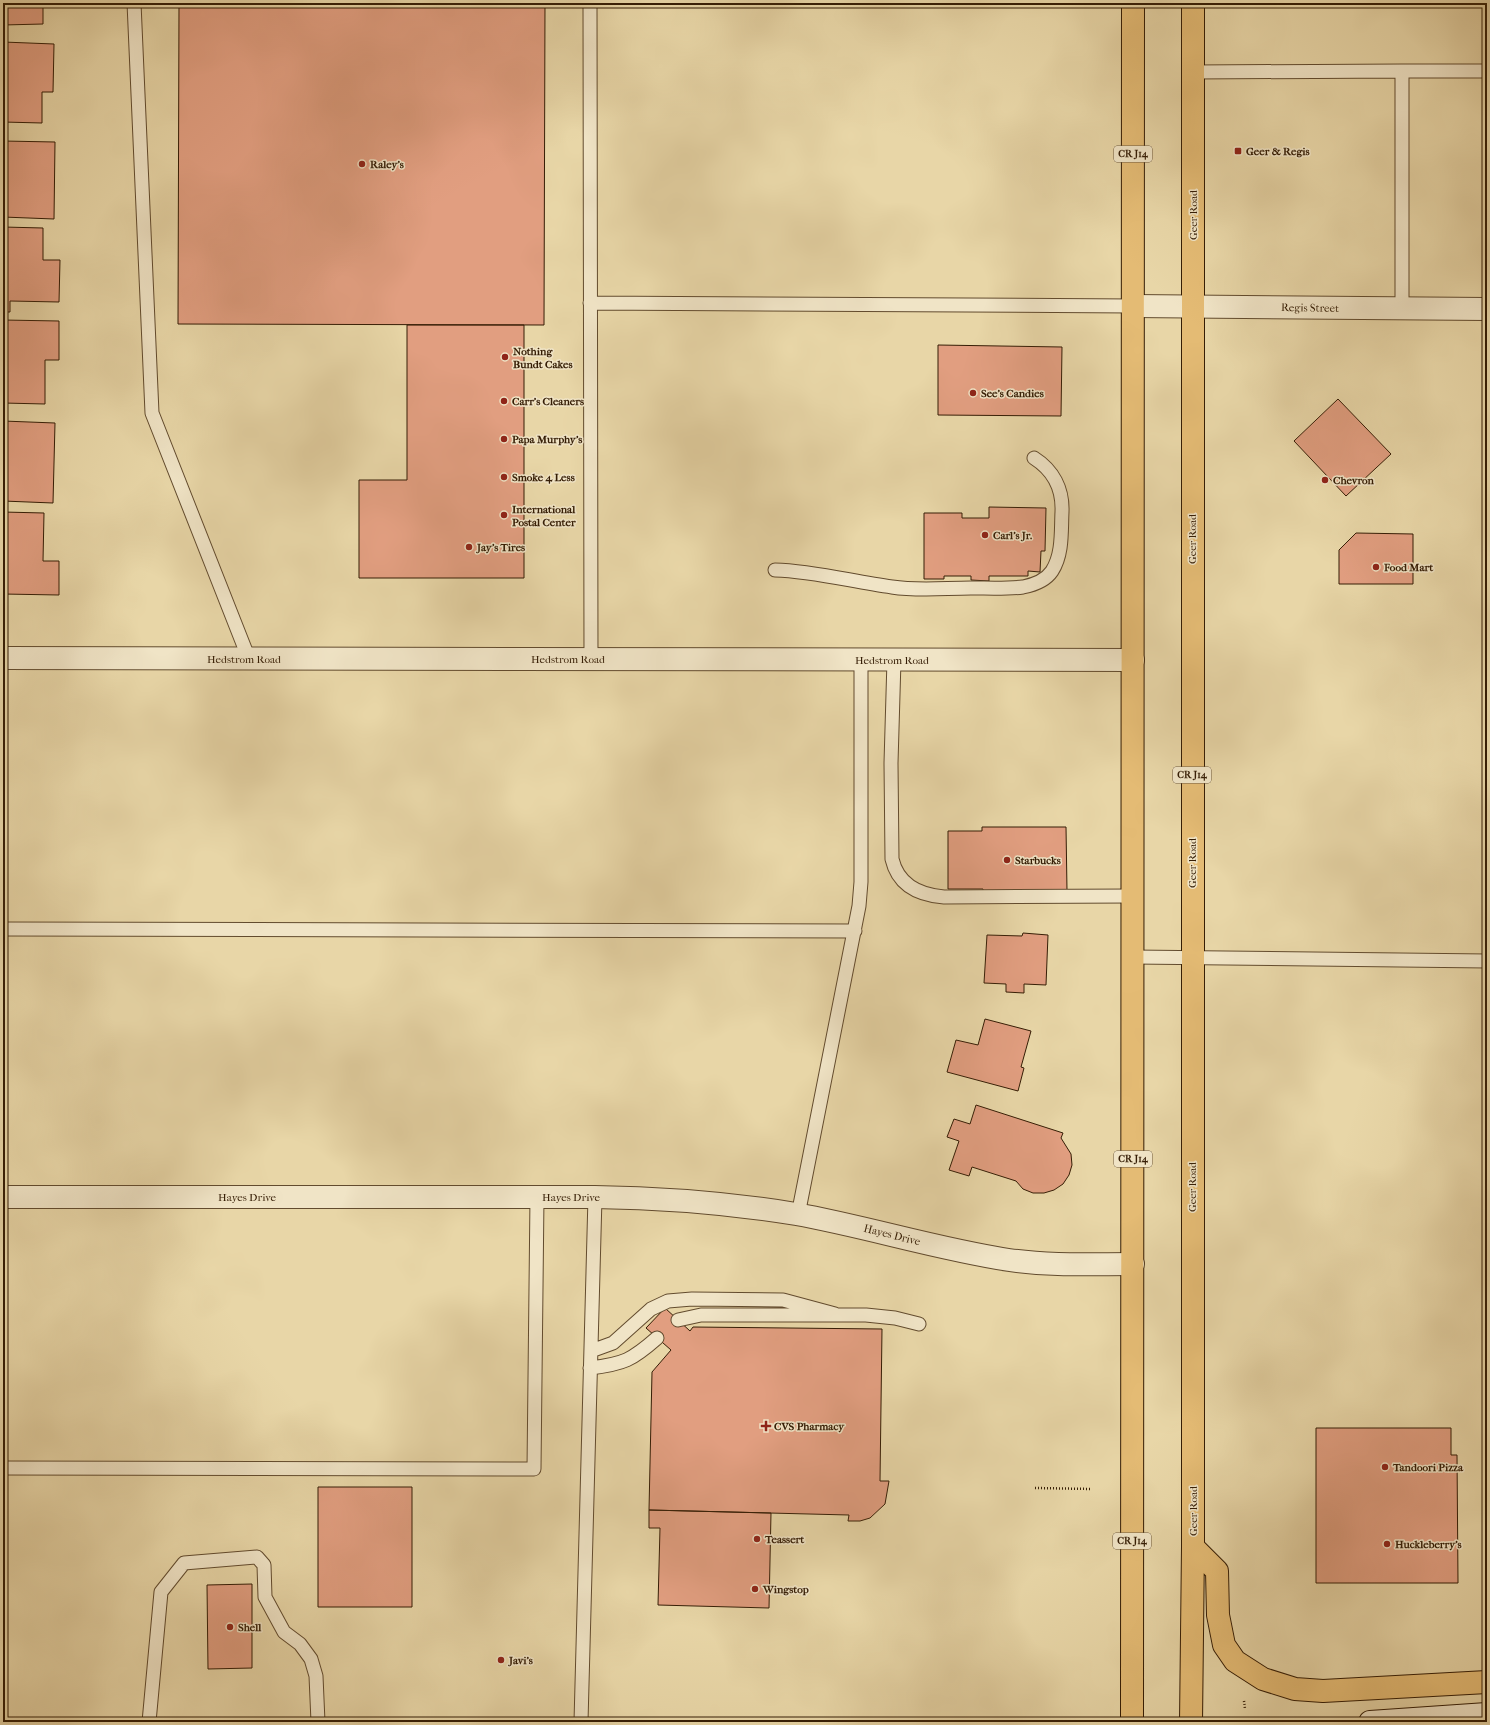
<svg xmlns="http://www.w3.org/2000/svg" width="1490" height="1725" viewBox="0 0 1490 1725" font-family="'IM FELL French Canon',serif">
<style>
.building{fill:#e19e80;stroke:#351d05}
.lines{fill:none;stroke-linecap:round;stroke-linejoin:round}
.service-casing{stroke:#624b2e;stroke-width:15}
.minor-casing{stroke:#624b2e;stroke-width:24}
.secondary-casing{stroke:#351d05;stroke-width:24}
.primary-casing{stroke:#351d05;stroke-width:24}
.path{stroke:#351d05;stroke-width:2.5;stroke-dasharray:1 2;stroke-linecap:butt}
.service{stroke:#f0e4c6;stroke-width:13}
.minor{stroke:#f0e4c6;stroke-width:22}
.secondary{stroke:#f0e4c6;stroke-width:22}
.primary{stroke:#e4bb74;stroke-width:22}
.poi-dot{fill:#8f2418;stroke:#f0e4c6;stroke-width:1.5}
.labels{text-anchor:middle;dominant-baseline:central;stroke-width:3;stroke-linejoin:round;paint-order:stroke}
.shield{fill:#f0e4c6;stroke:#6d593f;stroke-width:1}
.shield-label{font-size:10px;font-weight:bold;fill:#351d05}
.poi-label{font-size:11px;font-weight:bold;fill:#351d05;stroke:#f0e4c6;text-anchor:start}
.street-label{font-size:11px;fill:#351d05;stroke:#f0e4c6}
</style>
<rect width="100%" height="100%" fill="#e8d6a7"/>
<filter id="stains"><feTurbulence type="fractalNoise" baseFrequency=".005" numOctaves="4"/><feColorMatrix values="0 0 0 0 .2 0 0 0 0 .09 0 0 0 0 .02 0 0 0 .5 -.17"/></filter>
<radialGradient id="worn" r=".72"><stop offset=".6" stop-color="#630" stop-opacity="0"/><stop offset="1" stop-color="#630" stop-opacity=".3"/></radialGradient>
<path class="building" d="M3,3H43V24L3,25Z
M179,3H545L544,325L178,324Z
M3,42L54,44L53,92H42V123L3,122Z
M3,141L55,142L54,219L3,217Z
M3,227L43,228V260H60L59,302L10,301V312H3Z
M3,320L59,321V360H45V404L3,403Z
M407,325H524V578H359V480H407Z
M938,345L1062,347L1061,416L938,415Z
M1338,399L1391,454L1346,496L1294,441Z
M3,421L55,423L53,503L3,501Z
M989,507L1046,508L1045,551H1041L1040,572L1028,571V576H989V581L971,580V576H944V579H924V513H962V518H989Z
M3,512L44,513L43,561H59V595L3,594Z
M1356,533L1413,534V584H1339V550Z
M982,827H1066L1067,891L983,892V889H948V831H982Z
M1023,933L1048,935L1046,985L1024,984V993L1006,992V984L984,983L987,935L1022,936Z
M985,1019L1031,1031L1021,1067L1024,1068L1018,1091L947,1072L956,1040L978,1045Z
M976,1105L1063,1133L1061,1138L1071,1154L1072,1165L1069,1175L1063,1184L1054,1190L1044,1193H1033L1023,1189L1016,1181L972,1167L969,1176L949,1170L959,1141L947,1137L954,1119L970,1124Z
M665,1308L690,1331L693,1327L882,1329L880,1481H889L885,1504L870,1518L860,1521H848L849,1515L649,1510L652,1372L671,1350L646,1328Z
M1316,1428H1451V1455H1457L1458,1583H1316Z
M318,1487H412V1607H318Z
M649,1510L771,1513L769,1608L658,1605L660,1528H649Z
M252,1584V1668L208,1669L207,1585Z"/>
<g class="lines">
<g class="service-casing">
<path id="service" d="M134,3L152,413L249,659
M590,3L591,659
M1402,71H1487
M1193,72L1402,71V309
M590,303L1133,306
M775,570C815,571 853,582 892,587C918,591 945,588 971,588C988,588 1007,589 1023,587C1033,585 1046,580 1052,571C1063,554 1061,531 1062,512C1063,489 1053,470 1034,458
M894,660L891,763L892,859C898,885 919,895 944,897L1133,896
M3,929L855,931
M1133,957L1487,961
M798,1215L859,906L861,882V660
M678,1320L701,1315H866L895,1318L919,1324
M591,1351L613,1343L651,1309L668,1301L692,1299L783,1300L835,1314
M590,1368C624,1364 632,1360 657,1338
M3,1468L534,1469L537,1197
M149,1722L161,1592L184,1563L257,1557L264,1565L265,1597L284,1632L300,1644L311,1659L316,1676L318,1722
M581,1722L595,1197"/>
</g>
<g class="minor-casing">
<path id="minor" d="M1133,306L1487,309
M3,658L1133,660
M3,1197H595C663,1198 729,1203 796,1214C868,1227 937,1249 1009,1260C1050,1266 1091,1264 1133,1264"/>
</g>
<g class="secondary-casing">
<path id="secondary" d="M1370,1722L1487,1714"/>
</g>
<g class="primary-casing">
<path id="primary" d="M1193,1547L1217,1571L1218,1615L1224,1645L1235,1661L1263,1679L1295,1689L1323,1691L1487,1682
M1132,1722L1133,3
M1191,1722L1193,1547V3"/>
</g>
<path class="path" d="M1035,1488L1092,1489
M1244,1701L1245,1709"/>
<use href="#service" class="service"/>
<use href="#minor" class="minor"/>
<use href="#secondary" class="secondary"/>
<use href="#primary" class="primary"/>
</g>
<g class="poi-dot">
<rect x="1234" y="147" width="8" height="8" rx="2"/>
<circle cx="362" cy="164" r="4"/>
<circle cx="505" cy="357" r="4"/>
<circle cx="973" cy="393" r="4"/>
<circle cx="504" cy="401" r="4"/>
<circle cx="504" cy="439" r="4"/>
<circle cx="504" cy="477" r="4"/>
<circle cx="1325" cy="480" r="4"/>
<circle cx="504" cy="515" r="4"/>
<circle cx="985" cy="535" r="4"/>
<circle cx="469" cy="547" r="4"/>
<circle cx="1376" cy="567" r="4"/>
<circle cx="1007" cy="860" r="4"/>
<path d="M764 1420h4v4h4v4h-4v4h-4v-4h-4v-4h4z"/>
<circle cx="1385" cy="1467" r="4"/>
<circle cx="757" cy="1539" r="4"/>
<circle cx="1387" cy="1544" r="4"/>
<circle cx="755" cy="1589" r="4"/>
<circle cx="230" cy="1627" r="4"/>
<circle cx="501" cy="1660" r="4"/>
</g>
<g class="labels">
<g class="shield">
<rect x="1114" y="146" width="38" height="16" rx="3"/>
<rect x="1173" y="767" width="38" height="16" rx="3"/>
<rect x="1114" y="1151" width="38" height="16" rx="3"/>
<rect x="1113" y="1533" width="38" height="16" rx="3"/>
</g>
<g class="shield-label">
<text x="1133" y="154">CR J14</text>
<text x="1192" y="775">CR J14</text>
<text x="1133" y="1159">CR J14</text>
<text x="1132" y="1541">CR J14</text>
</g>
<g class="poi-label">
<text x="1246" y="151">Geer &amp; Regis</text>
<text x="370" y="164">Raley's</text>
<text x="513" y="351">Nothing<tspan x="513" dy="13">Bundt Cakes</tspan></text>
<text x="981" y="393">See's Candies</text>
<text x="512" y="401">Carr's Cleaners</text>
<text x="512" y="439">Papa Murphy's</text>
<text x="512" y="477">Smoke 4 Less</text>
<text x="1333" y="480">Chevron</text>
<text x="512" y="509">International<tspan x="512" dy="13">Postal Center</tspan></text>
<text x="993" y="535">Carl's Jr.</text>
<text x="477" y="547">Jay's Tires</text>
<text x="1384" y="567">Food Mart</text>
<text x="1015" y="860">Starbucks</text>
<text x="774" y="1426">CVS Pharmacy</text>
<text x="1393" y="1467">Tandoori Pizza</text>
<text x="765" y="1539">Teassert</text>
<text x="1395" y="1544">Huckleberry's</text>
<text x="763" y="1589">Wingstop</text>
<text x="238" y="1627">Shell</text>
<text x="509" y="1660">Javi's</text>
</g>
<g class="street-label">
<text transform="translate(1193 215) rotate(-90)">Geer Road</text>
<text transform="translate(1310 308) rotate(1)">Regis Street</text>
<text transform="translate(1192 539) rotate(-90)">Geer Road</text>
<text x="244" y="659">Hedstrom Road</text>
<text x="568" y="659">Hedstrom Road</text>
<text x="892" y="660">Hedstrom Road</text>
<text transform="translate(1192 863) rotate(-90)">Geer Road</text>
<text transform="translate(1192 1187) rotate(-90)">Geer Road</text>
<text x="247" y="1197">Hayes Drive</text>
<text x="571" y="1197">Hayes Drive</text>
<text transform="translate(892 1235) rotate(14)">Hayes Drive</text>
<text transform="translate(1193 1511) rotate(-90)">Geer Road</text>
</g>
</g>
<rect width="1490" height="1725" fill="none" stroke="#e8d6a7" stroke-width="16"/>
<rect x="4" y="4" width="1482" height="1717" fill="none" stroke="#351d05" stroke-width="2"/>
<rect x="8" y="8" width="1474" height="1709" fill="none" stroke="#351d05"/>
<rect width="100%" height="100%" filter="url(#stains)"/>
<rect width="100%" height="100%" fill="url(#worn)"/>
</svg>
